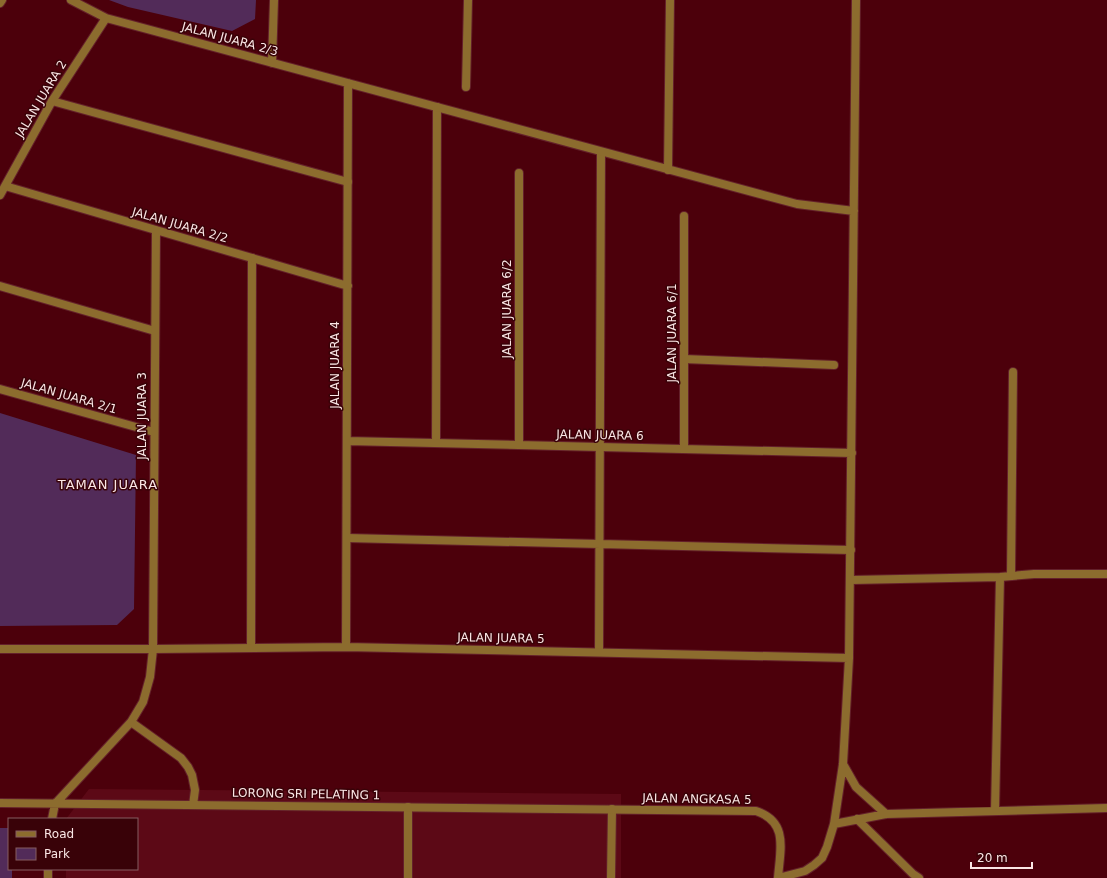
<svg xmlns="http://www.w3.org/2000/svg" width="1107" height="878" viewBox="0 0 1107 878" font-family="'DejaVu Sans',sans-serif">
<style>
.built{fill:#5c0916}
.green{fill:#522b59}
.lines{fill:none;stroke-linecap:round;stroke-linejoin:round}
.service-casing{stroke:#64202a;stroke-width:10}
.minor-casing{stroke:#64202a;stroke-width:10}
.service{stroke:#8c6c2e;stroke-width:8}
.minor{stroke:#8c6c2e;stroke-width:8}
.labels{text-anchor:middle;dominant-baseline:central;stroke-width:3;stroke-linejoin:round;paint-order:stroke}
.street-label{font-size:12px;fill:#fae6e5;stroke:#390208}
.neighbourhood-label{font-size:13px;letter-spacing:1px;fill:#fae6e5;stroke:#390208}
</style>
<rect width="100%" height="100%" fill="#4c000b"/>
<path class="built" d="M89,789L621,794V878H66V869H137V819H66Z"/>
<path class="green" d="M109,0H256L255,19L232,31L128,7Z
M0,413L136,455L134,609L117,625L0,626Z
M0,828H9V869H12V878H0Z"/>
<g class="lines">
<g class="service-casing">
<path id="service" d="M0,3L2,0
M52,101L348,182
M0,286L155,331
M684,359L834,365
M436,443L437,107
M347,538L851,550
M251,648L252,258
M599,652L601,152
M408,807V878
M611,878L612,809"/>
</g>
<g class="minor-casing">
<path id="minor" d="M71,0L106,18L797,204L854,211
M272,63L274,0
M466,87L468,0
M668,170L670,0
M519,173V445
M5,186L348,286
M0,195L52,101L106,18
M684,216V449
M0,389L154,432
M347,441L852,453
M1011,576L1013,372
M851,580L1000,577L1034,574H1107
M346,647L348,83
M0,649H153L346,647L849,658
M131,722L181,758L188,767L192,775L195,790L193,805
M843,764L856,787L886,814
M0,803L756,811C789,822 780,850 778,878
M995,811L1000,577
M52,819L55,804L131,722L143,702L150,677L153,649L156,230
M857,819L913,874L919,878
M834,824L886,814L1107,808
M48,878V869
M778,878L805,871L814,865L822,858L827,847L834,824L843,764L849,658L856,0"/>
</g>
<use href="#service" class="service"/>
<use href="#minor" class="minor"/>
</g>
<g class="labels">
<g class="street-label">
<text transform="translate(230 39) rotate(15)">JALAN JUARA 2/3</text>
<text transform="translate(41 99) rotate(-59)">JALAN JUARA 2</text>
<text transform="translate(180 225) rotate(16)">JALAN JUARA 2/2</text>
<text transform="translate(507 309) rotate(-90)">JALAN JUARA 6/2</text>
<text transform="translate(672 333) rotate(-90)">JALAN JUARA 6/1</text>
<text transform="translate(335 365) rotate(-90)">JALAN JUARA 4</text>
<text transform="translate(69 396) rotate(16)">JALAN JUARA 2/1</text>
<text transform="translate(142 416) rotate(-90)">JALAN JUARA 3</text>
<text transform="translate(600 435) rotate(1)">JALAN JUARA 6</text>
<text transform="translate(501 638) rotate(1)">JALAN JUARA 5</text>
<text transform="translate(306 794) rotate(1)">LORONG SRI PELATING 1</text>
<text transform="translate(697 799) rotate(1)">JALAN ANGKASA 5</text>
</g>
<g class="neighbourhood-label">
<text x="108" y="484">TAMAN JUARA</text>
</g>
</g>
<rect x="8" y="818" width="130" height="52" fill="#390208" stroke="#865d60"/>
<rect x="16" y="831" width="20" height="6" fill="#8c6c2e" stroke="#865d60"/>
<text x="44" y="838" font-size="12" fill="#fae6e5">Road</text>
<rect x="16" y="848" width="20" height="12" fill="#522b59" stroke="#865d60"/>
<text x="44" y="858" font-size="12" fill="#fae6e5">Park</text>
<path d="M971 862v6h61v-6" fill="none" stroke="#fae6e5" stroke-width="2"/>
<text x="977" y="862" font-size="12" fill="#fae6e5" stroke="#390208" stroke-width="3" paint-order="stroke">20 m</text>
</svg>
